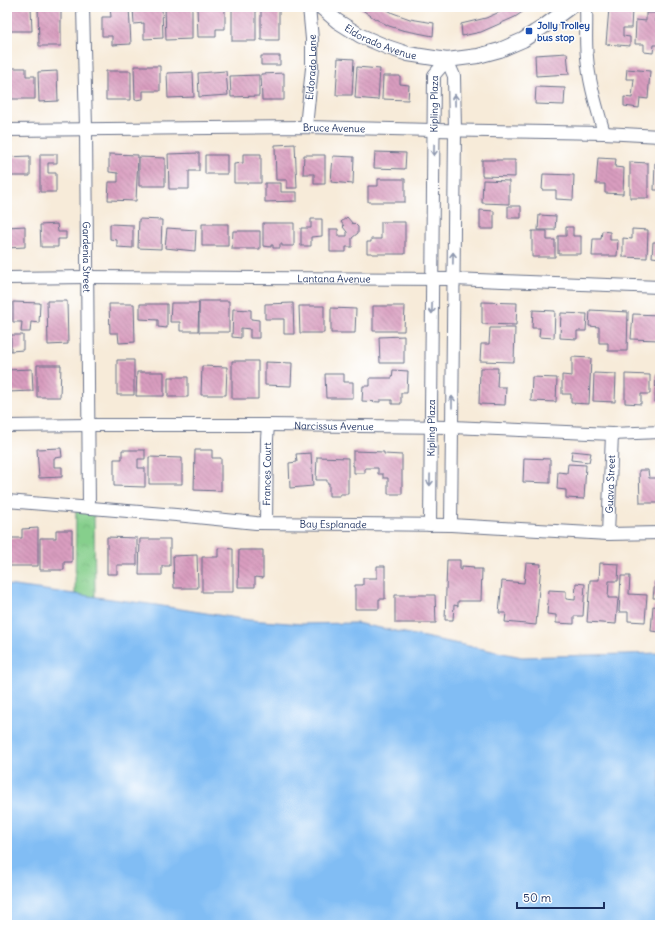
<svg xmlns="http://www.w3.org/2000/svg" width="667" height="932" viewBox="0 0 667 932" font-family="Delius,sans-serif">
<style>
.park{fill:url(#park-crowns);stroke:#507f75}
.water{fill:#81bdf4;stroke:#4e76a9}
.building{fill:url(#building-back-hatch)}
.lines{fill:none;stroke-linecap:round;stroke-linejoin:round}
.minor-casing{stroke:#687189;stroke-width:14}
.tertiary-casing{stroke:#687189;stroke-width:16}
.minor{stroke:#fff;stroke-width:12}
.tertiary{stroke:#fff;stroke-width:14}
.oneway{stroke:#8d97ae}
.transit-dot{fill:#1a4fb4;stroke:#fff;stroke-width:1.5}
.labels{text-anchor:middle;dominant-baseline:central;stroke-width:3;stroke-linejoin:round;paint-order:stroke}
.transit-label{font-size:10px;font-weight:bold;fill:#164399;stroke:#fff;text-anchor:start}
.street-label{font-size:10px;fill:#1b2f5e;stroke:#fff}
</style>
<defs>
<pattern id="park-crowns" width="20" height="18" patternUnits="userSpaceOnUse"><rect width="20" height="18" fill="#86cf8c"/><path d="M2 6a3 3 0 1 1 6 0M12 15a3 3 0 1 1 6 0" fill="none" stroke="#73b27b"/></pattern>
<pattern id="building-back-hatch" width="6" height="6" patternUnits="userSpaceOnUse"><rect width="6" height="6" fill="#d99dbf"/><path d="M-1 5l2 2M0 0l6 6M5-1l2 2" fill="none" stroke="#af809e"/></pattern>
</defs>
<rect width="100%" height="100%" fill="#fff"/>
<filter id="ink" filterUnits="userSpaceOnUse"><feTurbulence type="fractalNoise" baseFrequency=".025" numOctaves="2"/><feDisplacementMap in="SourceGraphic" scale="8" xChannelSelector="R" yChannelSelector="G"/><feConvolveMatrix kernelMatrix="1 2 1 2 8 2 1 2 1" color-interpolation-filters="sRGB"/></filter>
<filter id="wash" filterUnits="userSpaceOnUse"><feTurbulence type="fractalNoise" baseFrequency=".012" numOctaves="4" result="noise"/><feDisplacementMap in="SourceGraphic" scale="16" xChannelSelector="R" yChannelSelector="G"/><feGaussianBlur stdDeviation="0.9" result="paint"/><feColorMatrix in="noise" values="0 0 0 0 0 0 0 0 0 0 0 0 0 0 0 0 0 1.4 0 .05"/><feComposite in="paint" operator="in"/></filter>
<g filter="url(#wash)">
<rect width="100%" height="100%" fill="#f7ebd9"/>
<path class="park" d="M76,507L94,508L95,597L75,594Z"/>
<path class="water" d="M7,585L156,605L249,620L302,624L356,623L522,657L660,653V925H7Z"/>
<g id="blocks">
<path class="building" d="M9,7H31L32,31H9Z
M38,7H61V46H39Z
M110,7H129L131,44L112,45V36H102V17H111Z
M162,7L163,38L144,39V23L134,24L133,8Z
M165,7H192V39L166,40Z
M197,7H225V29H216V37H198Z
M358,7H382L393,13L410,19L434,23L433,36L402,30L389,26L374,18Z
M511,7H530L515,17L481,32L462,36L461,24L486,18Z
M261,8H279V40H261Z
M609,8L632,10L631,28H623V36L630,37V46L606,44Z
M232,9L256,10V41H232Z
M646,13H656L655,21L660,22V45H654L653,53L644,52V44H635L636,20L646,21Z
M567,53L569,74L536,76L535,55Z
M261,56H280V65H261Z
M338,58L354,59L352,95H336Z
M134,66H160V91H143V99L135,100Z
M357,67L380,69L378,100L355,98Z
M8,68H26V76H35V99H9Z
M627,69L650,71L648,99L640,98L639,108L624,106V97L632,98L634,79H626Z
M57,71L58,101L39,102L38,72Z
M106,71H131V100H106Z
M226,71L228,95L199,97L198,73Z
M193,72L194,97L168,98L167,73Z
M284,73V100H262L261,74Z
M259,75V96L231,97L230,76Z
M383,76H400V84L409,85L408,100L382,99Z
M536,87L565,88L564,105L535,104Z
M295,144L297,188H287V180H276L275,145Z
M375,152L406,153L405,169L374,168Z
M199,153V171H189V189H169L168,154Z
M40,154H57V163H48V173H56V192H40Z
M109,154L138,155L136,201L108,200L109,182H118V173L109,172Z
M243,154H261V183H234V164L243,163Z
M205,155H227V174H205Z
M304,155H325V184H314V174H303Z
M30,156V176H7V157Z
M333,156L354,157L353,184L331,182Z
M139,157L165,158V186H139Z
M598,158L616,159L615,167L624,168L623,194L605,193V184H596Z
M482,160H515V177L482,176Z
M630,162L648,163V198H630Z
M655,163H660V190H654Z
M543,174L574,175L573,200L556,199V190H542Z
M378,179H405V202H368V186H378Z
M483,180L509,181V204L482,203Z
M265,183H281V192H297V201L265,202Z
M508,206H521V218H508Z
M480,210L494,211V229H480Z
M539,215L556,216L555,230H538Z
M347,217L353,224L354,223L358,227V233L352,238V247H346V252H330V229H338V236H347V232L343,227L344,226L341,222Z
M139,219L162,220L161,249L138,248Z
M311,219H322V236L311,237V246H301V228H311Z
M381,222H405V254H372V253H367V242H371V239H381Z
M263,223H294V246H282V244H280V248H273V245H271V247L263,246Z
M57,224L58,232H66V239H58V247H41L40,225Z
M110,224L133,225V248L117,247V240L110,239Z
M202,224H228V246H202Z
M25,226V247L7,248V227Z
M566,227H573V236H581V254H558V236H566Z
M167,228L196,230L195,251L165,248Z
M632,229L648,230L647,258L623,257V238L632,239Z
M233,231H260V249H232Z
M532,231H547V240H555V257H532Z
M602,231L610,232V240H618L617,256H592L593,239H601Z
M653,242H660V258L652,257Z
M47,301H67L68,344L48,345Z
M199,301H229V332H199Z
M13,302L40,303L39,323L31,322L30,332H21L22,322H13Z
M482,302L517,303L516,325L482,324Z
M171,303H199L198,331H180V322H170Z
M293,303L294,334H284V319H265V304Z
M109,304H134L135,342L119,343L118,333H110Z
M140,304H167V328L158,327V320L140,319Z
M299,306H324V333H300Z
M373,306H405L404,331H373Z
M331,308L356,309L355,333H331Z
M233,309L251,310V319L259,320V338H250V329L241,328V338L232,337Z
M533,310L555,311L554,338L539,337L540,328H532Z
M590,310L628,312L627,351H608V343H599V327L589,326Z
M561,313L587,314L586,331H577V339L560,338Z
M633,314L660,315L659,340L631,339Z
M490,328H515L514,362L480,361L481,344H489Z
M11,335H23V350L11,351Z
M404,336V363H380L379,337Z
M572,357L591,358L589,404L571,403V394H562V375L572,376Z
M117,360H134V395H117Z
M232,361H258V399H232Z
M265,362L292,363L291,386L265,385Z
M37,365H61L60,397H37Z
M202,366L227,367L226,395H201Z
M480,368H498L497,387H506L505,405L479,404Z
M32,369L33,391L7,392V370Z
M393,370L408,371L407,393H401V404H392V400H380V402L362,401L363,386H370V378H392Z
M137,372H164V396H136Z
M594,373L616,374L615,402L593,401Z
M325,374H344V382H353V398H326Z
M625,374L650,375V394H641V404L625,403Z
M656,374H660V402H655Z
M168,377H188V397H168Z
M532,377L557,378L556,402L531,401Z
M61,448L62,457L54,458V467H62V477L39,478L37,449Z
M122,450H145V459H138V468H145V487L114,486V459H122Z
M195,450H212V458H221V491L194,490Z
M353,451L384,452V454L402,455V494H388V478H383V474H378V468H365V473H354V466H353Z
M572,451L591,453L589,462L571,460Z
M311,453L313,486L290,488L289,463L297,462L296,454Z
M149,457L182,458V484H149Z
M317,457L348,458V494H340V496H329V483H327V480H316Z
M524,458L550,459V483L523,482Z
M658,462H660V503H640L639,470H648L649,478H659Z
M568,464L586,465L584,499L566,498V490L557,489L558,472L567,473Z
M38,528V566H7V538H22V529Z
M56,530H72V562H64V570H40V538H56Z
M107,537L137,538V565H117V574H107Z
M140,539H170V566H162V575H139Z
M218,548L233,549V592H202V557H218Z
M239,550H263V578L255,577V587H238Z
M197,555L198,588H174L173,556Z
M447,560H460V570H462V566L474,567L473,569H482L481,601H458V606L454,605L453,620H445Z
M526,563L541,564L536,625L505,622L506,613H499L502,581L524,583Z
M600,563L619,564L618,581H609L608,598H618L616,624L587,622L590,580H599Z
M377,566H385V599H379V609H355V585H363V578H377Z
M621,576H630L629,594L647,595L645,622L628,621V612H619Z
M655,581H660V598H653Z
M576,583L585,584L583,616H574V624L556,623V615L547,614L549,590L566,591V599L575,600Z
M395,595H435L436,623H395Z
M653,606L660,607V632L651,631Z"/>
</g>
</g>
<g filter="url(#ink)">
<use href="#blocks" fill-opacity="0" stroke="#687189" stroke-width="1"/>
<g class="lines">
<g class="minor-casing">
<g id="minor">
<path id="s1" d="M83,7L86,128L89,508"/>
<path d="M586,7C587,24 585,40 587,57C589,83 597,108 604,133"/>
<path id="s2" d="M306,127L312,68V39L309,7"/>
<path id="s3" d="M7,130L306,127L434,130L604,133L660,136"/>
<path id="s4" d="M7,278L87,277L453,279L660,287"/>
<path id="s5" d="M7,426L89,425H268L452,427L612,434L660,432"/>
<path id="s6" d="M7,501L176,515L256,523L451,525L608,534L660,533"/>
<path id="s7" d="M266,523L267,439L268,425"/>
<path id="s8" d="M430,525L434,75L447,60L454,76L455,131L451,525"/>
<path id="s9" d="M608,534L612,434"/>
</g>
</g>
<g class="tertiary-casing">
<g id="tertiary">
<path id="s10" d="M321,7L337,21L361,36L387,47L408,54L447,60L478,56L500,50L523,40L535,32L543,27L570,7"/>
</g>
</g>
<use href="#minor" class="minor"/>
<use href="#tertiary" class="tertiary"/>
</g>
<defs><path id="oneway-shaft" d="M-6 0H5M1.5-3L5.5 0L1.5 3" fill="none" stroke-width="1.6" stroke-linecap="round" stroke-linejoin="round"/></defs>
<g class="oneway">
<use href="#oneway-shaft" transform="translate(455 100) rotate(-91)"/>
<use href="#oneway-shaft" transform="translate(434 150) rotate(91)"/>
<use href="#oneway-shaft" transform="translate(453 258) rotate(-89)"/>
<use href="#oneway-shaft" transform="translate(432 308) rotate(91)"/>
<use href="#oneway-shaft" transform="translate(452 402) rotate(-90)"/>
<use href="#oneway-shaft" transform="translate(430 480) rotate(91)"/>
</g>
</g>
<rect class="transit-dot" x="525" y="27" width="8" height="8" rx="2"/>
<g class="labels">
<g class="transit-label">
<text x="537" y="25">Jolly Trolley<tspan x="537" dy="12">bus stop</tspan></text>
</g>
<g class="street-label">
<text stroke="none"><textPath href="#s10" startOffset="70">Eldorado Avenue</textPath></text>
<text stroke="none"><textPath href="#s2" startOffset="60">Eldorado Lane</textPath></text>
<text stroke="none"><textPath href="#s8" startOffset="421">Kipling Plaza</textPath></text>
<text stroke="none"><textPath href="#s3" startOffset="327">Bruce Avenue</textPath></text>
<text stroke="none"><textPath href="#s1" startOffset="250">Gardenia Street</textPath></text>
<text stroke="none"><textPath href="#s4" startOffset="327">Lantana Avenue</textPath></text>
<text stroke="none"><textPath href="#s5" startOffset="327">Narcissus Avenue</textPath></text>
<text stroke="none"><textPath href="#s8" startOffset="97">Kipling Plaza</textPath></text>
<text stroke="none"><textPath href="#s7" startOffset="49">Frances Court</textPath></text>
<text stroke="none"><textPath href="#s9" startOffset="50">Guava Street</textPath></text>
<text stroke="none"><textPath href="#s6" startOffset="327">Bay Esplanade</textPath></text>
</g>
</g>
<rect width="667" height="932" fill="none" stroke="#fff" stroke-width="24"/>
<path d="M517 902v6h87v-6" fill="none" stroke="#1b2f5e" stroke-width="2"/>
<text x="523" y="902" font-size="12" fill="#1b2f5e" stroke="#ffffff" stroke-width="3" paint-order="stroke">50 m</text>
</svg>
